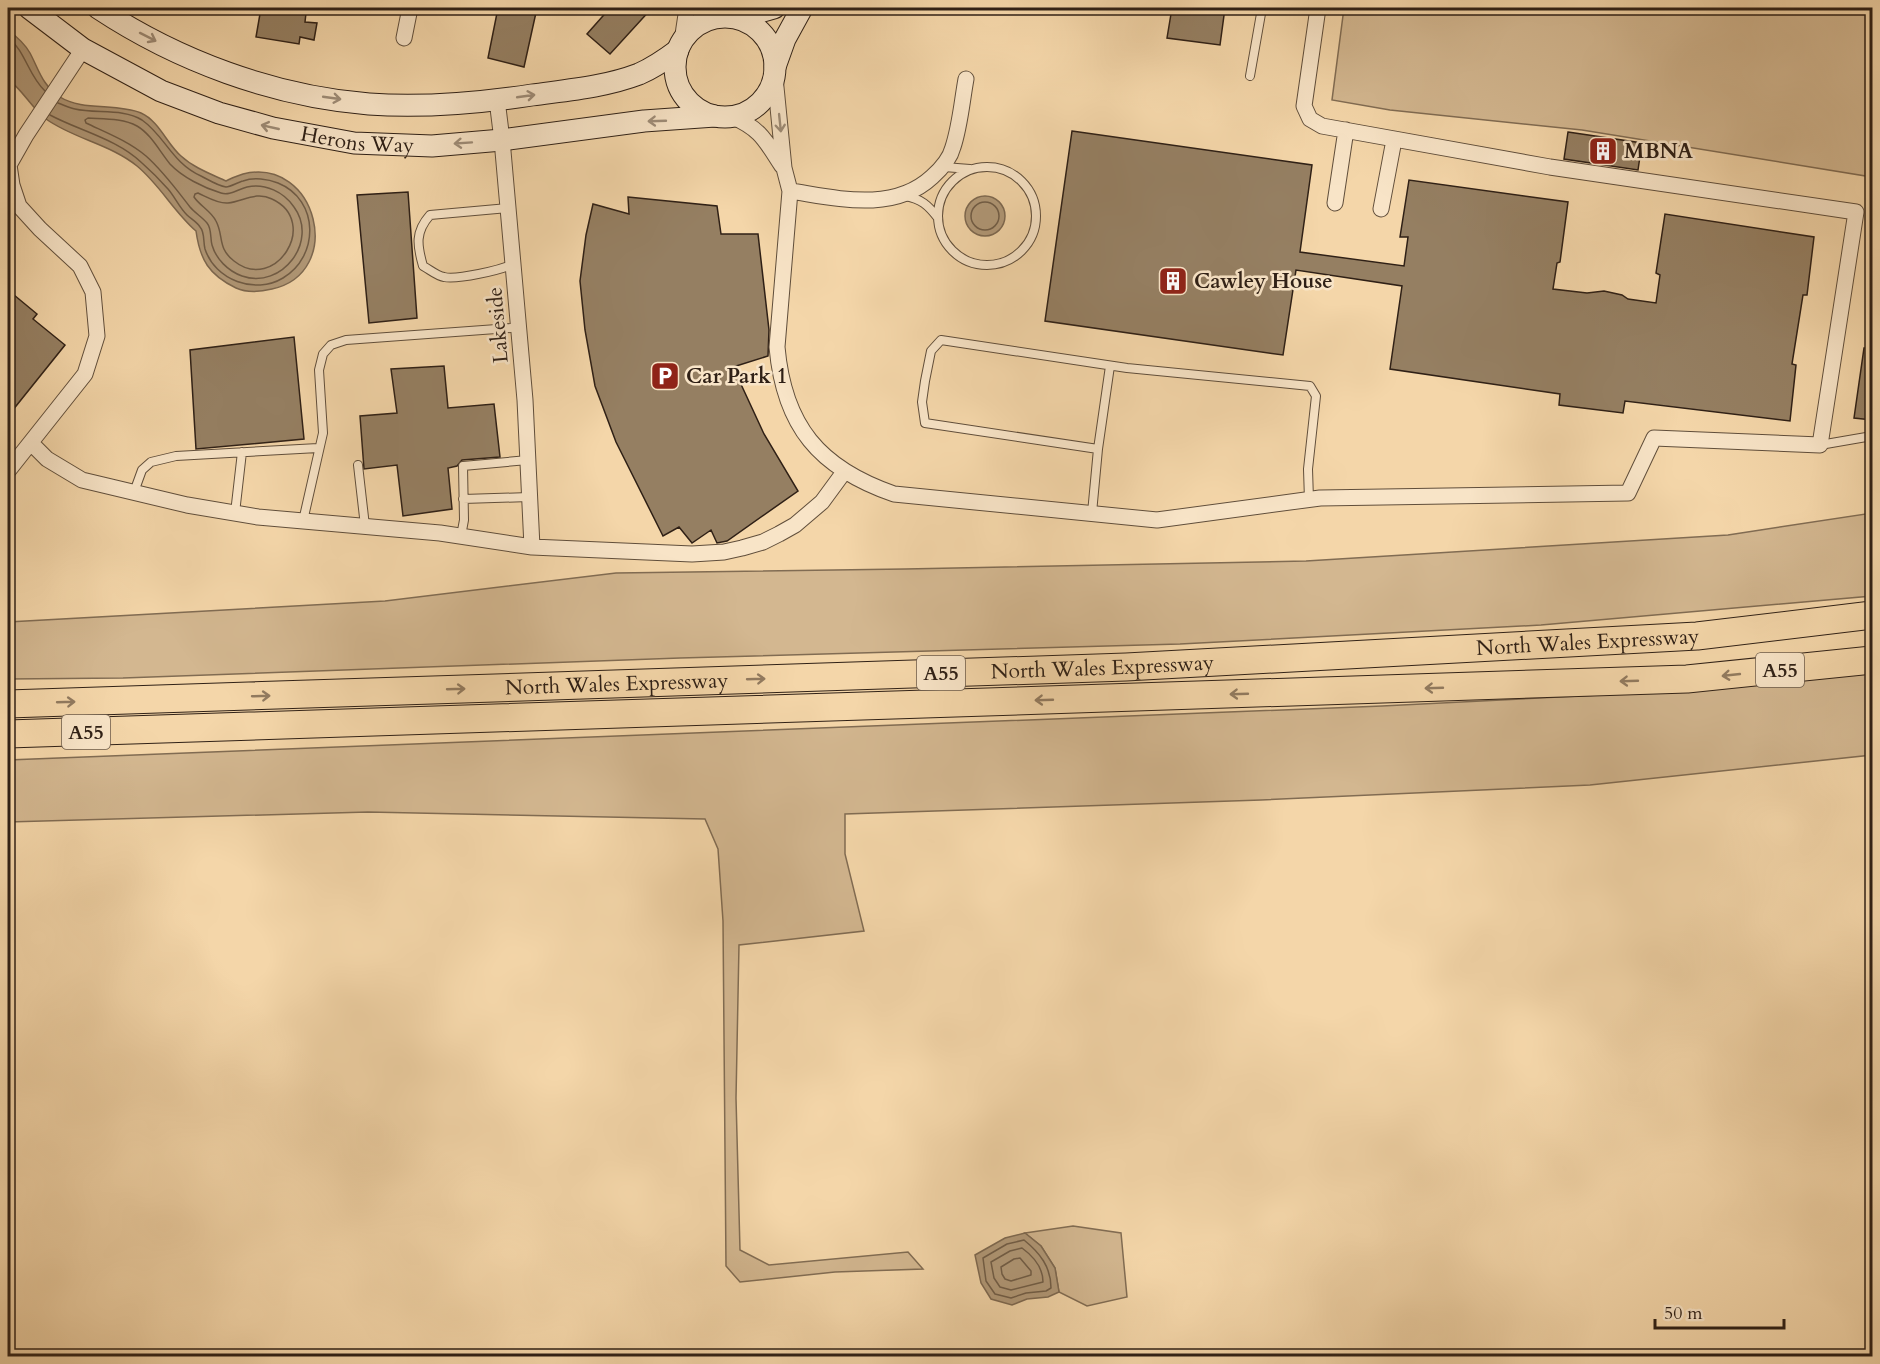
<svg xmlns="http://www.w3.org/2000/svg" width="1880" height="1364" viewBox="0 0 1880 1364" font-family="Cardo,serif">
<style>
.green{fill:#d3b790;stroke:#816c53;stroke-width:1.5}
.water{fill:#b19877;stroke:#7d6850;stroke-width:1.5}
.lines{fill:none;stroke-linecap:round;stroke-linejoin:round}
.shore{stroke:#705c46;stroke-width:1.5}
.building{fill:#957f62;stroke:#2f2016;stroke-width:1.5}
.lane-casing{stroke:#604e3b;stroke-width:10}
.street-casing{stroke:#604e3b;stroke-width:17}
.secondary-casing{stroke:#2f2016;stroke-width:23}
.highway-casing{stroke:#2f2016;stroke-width:29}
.lane{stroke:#f8e4c7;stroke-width:8}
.street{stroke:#f8e4c7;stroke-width:15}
.secondary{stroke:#f8e4c7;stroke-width:21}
.highway{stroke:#f4d6a9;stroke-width:27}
.oneway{stroke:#9e8c77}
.oneway2{stroke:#927b60}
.labels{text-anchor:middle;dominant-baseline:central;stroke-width:5;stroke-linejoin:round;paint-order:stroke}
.shield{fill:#f8e4c7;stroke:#6b5b4b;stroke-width:1.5}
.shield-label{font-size:20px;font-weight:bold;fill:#2f2016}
.street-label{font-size:21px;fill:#2f2016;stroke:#f8e4c7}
.poi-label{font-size:21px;font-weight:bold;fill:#2f2016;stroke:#f8e4c7;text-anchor:start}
</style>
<rect width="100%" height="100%" fill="#f4d6a9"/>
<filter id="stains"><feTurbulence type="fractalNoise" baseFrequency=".00333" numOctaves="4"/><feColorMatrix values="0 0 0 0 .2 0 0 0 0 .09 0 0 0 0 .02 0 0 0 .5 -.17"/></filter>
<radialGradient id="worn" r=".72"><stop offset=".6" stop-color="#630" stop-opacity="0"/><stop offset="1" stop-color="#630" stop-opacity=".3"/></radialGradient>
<path class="green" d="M1344,8H1872V177L1582,130L1390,110L1332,100Z
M1872,513V596L1541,625L1180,644L680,658L123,678L8,679V622L385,601L616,573L905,569L1306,561L1728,535Z
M1872,670V755L1590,785L1261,800L845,814V854L864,931L739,945L736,1098L740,1250L769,1265L908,1252L923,1269L835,1272L740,1282L726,1266L723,921L718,849L705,819L368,812L8,822V760L1382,706L1660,692Z
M1073,1226L1121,1233L1127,1297L1087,1306L1059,1292L1055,1268L1041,1246L1025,1233Z"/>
<path class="water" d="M8,30C16,36 25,44 30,53C39,70 42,85 60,97C82,111 117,103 141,113C159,121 167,144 181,156C194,168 211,174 226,181C231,178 237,176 243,174C317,156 346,273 272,289C260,292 247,293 236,288C209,275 200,260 196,231C174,212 160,185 137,166C110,144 74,139 46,119C32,109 20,86 8,80Z
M965 216a20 20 0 1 1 40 0a20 20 0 1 1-40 0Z
M1025,1233L1041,1246L1055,1268L1059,1292L1048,1297L1027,1299L1012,1305L991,1299L981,1283L975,1255L1005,1238Z"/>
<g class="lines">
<path class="shore" d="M8,37C26,52 28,75 45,91
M50,115C80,131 117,139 142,163C151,171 160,180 168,189C175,197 179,207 187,215C191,219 197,222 200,227C205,232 203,242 205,249C215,280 255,295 283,278C319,257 320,200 278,183C268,179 254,177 243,181C238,182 231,187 226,187C218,186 207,179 201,176C172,163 165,136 142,120C123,108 96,114 75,109C69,108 64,105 58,103
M88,118C103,119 123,118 137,126C151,134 160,152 170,164C182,177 204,188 221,193C230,196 238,189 247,187C265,183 284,192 294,207C319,241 282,290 242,276C228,271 216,259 212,245C210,238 212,229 207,223C202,217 195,213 190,207C176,189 163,171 146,156C128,141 107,133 86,123L85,120Z
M198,193C207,197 218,204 228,203C244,201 256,191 272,199C321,222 275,294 234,261C217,248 224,236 216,221C211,211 200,206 194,197L195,194Z
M971 216a14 14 0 1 1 28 0a14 14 0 1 1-28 0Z
M1024,1240C1040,1253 1051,1267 1051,1288L1046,1291L1026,1293L1011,1298L995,1294L986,1281L983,1258L1007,1244Z
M1022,1248C1033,1256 1043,1268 1043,1282L1011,1290L1000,1287L994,1278L991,1262L1010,1251Z
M1020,1258L1031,1271V1275L1011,1281L1005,1279L1002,1274L1001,1267L1014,1259Z"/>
</g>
<path class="building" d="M261,8L306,13L305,22L317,23L314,40L300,37L299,44L256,37Z
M498,8H537L524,67L488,58Z
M610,8H652L610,54L587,34Z
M1172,8H1225L1220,45L1167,38Z
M1072,131L1312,165L1300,252L1404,266L1408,237H1400L1409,180L1568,202L1560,262L1557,263L1553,289L1587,293L1604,291L1622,295L1628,299L1656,303L1660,275L1656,273L1665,214L1814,237L1807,295H1803L1792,364L1796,365L1790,421L1625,401L1623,413L1559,405L1560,394L1390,369L1402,286L1296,270L1283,355L1045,321Z
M1568,132L1642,143L1638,170L1564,159Z
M408,192L417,318L369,323L357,195Z
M628,197L717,206L721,234H758L769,330L768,356L733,367L764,434L798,491L727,541L717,543L711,530L692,543L679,527L663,536L616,442L595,386L585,330L580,281L586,235L593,204L629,214Z
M8,290L37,314L33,319L65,345L8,416Z
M294,337L304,439L196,449L190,350Z
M1864,348H1872V420L1854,418Z
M444,366L448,408L494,404L500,457L462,460L457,466L448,468L452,509L403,516L397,465L364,469L360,416L397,413L391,369Z"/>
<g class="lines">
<g class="lane-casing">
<path id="lane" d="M1250,76L1262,8
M944,167L970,169
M938 216a49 49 0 1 1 98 0a49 49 0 1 1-98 0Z
M906,196C921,199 928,205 938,218
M508,208L430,215C415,232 417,245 423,266C429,269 437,276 444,277C457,280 501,270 513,264
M1820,445L1872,436
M1098,449L1110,366
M358,465L365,526
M134,492L142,470L151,462L176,456L318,448
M463,499L529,497
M235,513L242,452
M1092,513L1098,449L925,423L922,402L925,381L931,351L941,340L1127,368L1310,386L1316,396L1308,469L1309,500
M303,521L323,433L319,370L323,354L331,345L346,340L511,328L518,326
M461,536L464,520L463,466L528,460"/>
</g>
<g class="street-casing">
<path id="street" d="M722,8L733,18
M404,38L410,8
M682,41L687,8
M775,77L784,168L790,191L777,347C784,426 819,468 894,494L1157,520L1320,498L1628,493L1654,438L1820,445L1856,212L1550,167L1322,126L1310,119L1304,106L1318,8
M497,100L502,140L525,400L532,547
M731,116C761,129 765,140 782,166
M790,191C837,198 893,213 932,177C941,169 950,159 953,147C960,126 962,101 966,79
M1335,203L1346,130
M1381,209L1394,140
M31,443L47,459L82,480L187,505L258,517L440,533L532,547L692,554L724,552L742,548L763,542L779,534L795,525L822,502L844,472
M8,471L85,374L97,336L93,292L80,266L40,229L19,206L12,185L9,165L26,135L83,49"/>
</g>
<g class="secondary-casing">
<g id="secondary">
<path id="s1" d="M29,8L83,49L161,91L219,113L273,128L354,143L432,146L502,140L644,121L715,116"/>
<path d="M98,8C178,61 273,96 369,104C424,108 479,103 532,95C568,90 605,87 639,74C653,68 666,59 678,50"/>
<circle cx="725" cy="67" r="50"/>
<path d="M738,18L774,8"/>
<path d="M775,67L785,39L802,8"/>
</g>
</g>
<g class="highway-casing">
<g id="highway">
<path id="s2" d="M8,704L1126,667L1697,636L1872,615"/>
<path d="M8,734L1687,679L1872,660"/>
</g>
</g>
<use href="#lane" class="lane"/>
<use href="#street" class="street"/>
<use href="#secondary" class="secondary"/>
<use href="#highway" class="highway"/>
</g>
<defs><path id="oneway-shaft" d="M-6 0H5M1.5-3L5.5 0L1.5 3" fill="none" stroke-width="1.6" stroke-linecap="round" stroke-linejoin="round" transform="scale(1.5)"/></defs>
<g class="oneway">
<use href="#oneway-shaft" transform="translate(148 37) rotate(27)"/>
<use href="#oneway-shaft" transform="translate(526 96) rotate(-8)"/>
<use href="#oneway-shaft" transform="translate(332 98) rotate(8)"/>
<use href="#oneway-shaft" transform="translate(657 121) rotate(178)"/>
<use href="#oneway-shaft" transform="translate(780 123) rotate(84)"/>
<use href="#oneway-shaft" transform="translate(270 127) rotate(-167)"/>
<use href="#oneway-shaft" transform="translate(463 143) rotate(176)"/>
</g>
<g class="oneway2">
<use href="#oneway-shaft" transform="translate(1731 675) rotate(174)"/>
<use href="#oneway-shaft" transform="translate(756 679) rotate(-2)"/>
<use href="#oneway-shaft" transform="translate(1629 681) rotate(178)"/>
<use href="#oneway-shaft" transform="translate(1434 688) rotate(178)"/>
<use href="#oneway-shaft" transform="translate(456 689) rotate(-2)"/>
<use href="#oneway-shaft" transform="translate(1239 694) rotate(178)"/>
<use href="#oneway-shaft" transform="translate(261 696) rotate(-2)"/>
<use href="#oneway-shaft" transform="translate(1044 700) rotate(178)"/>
<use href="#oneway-shaft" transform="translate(66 702) rotate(-2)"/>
</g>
<defs>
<g id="building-square" transform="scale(1.5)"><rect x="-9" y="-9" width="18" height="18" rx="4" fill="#8f2418" stroke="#f8e4c7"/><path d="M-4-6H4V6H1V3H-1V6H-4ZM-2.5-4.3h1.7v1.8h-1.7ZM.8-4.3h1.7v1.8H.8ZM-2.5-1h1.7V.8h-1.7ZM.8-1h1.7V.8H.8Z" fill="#fff"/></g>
<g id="parking-square" transform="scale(1.5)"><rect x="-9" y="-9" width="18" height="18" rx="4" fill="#8f2418" stroke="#f8e4c7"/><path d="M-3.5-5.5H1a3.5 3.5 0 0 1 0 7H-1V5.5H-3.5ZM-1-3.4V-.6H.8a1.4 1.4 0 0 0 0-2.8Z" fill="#fff"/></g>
</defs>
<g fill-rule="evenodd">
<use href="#building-square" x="1603" y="151"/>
<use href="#building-square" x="1173" y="281"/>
<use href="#parking-square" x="665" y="376"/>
</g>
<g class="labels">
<g class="shield">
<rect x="1756" y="653" width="48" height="34" rx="4.5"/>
<rect x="917" y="656" width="48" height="34" rx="4.5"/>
<rect x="62" y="715" width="48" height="34" rx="4.5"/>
</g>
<g class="shield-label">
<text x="1780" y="670">A55</text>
<text x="941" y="673">A55</text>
<text x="86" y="732">A55</text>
</g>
<g class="street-label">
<text stroke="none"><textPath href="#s1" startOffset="360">Herons Way</textPath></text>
<text transform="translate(498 325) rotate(-95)">Lakeside</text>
<text stroke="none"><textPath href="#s2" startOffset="1581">North Wales Expressway</textPath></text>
<text stroke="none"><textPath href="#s2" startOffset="1095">North Wales Expressway</textPath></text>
<text stroke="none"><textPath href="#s2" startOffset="609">North Wales Expressway</textPath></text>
</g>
<g class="poi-label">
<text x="1624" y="151">MBNA</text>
<text x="1194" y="281">Cawley House</text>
<text x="686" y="376">Car Park 1</text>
</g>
</g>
<rect width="1880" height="1364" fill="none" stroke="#f4d6a9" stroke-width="30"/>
<rect x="9" y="9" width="1862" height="1346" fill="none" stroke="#2f2016" stroke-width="3"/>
<rect x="15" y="15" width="1850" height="1334" fill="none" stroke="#2f2016" stroke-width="1.5"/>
<path d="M1655 1319v9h129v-9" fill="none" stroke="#2f2016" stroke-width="3"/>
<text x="1664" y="1319" font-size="18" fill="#2f2016" stroke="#f8e4c7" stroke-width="4.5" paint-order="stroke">50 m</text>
<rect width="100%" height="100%" filter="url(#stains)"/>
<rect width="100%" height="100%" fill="url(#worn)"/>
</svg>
